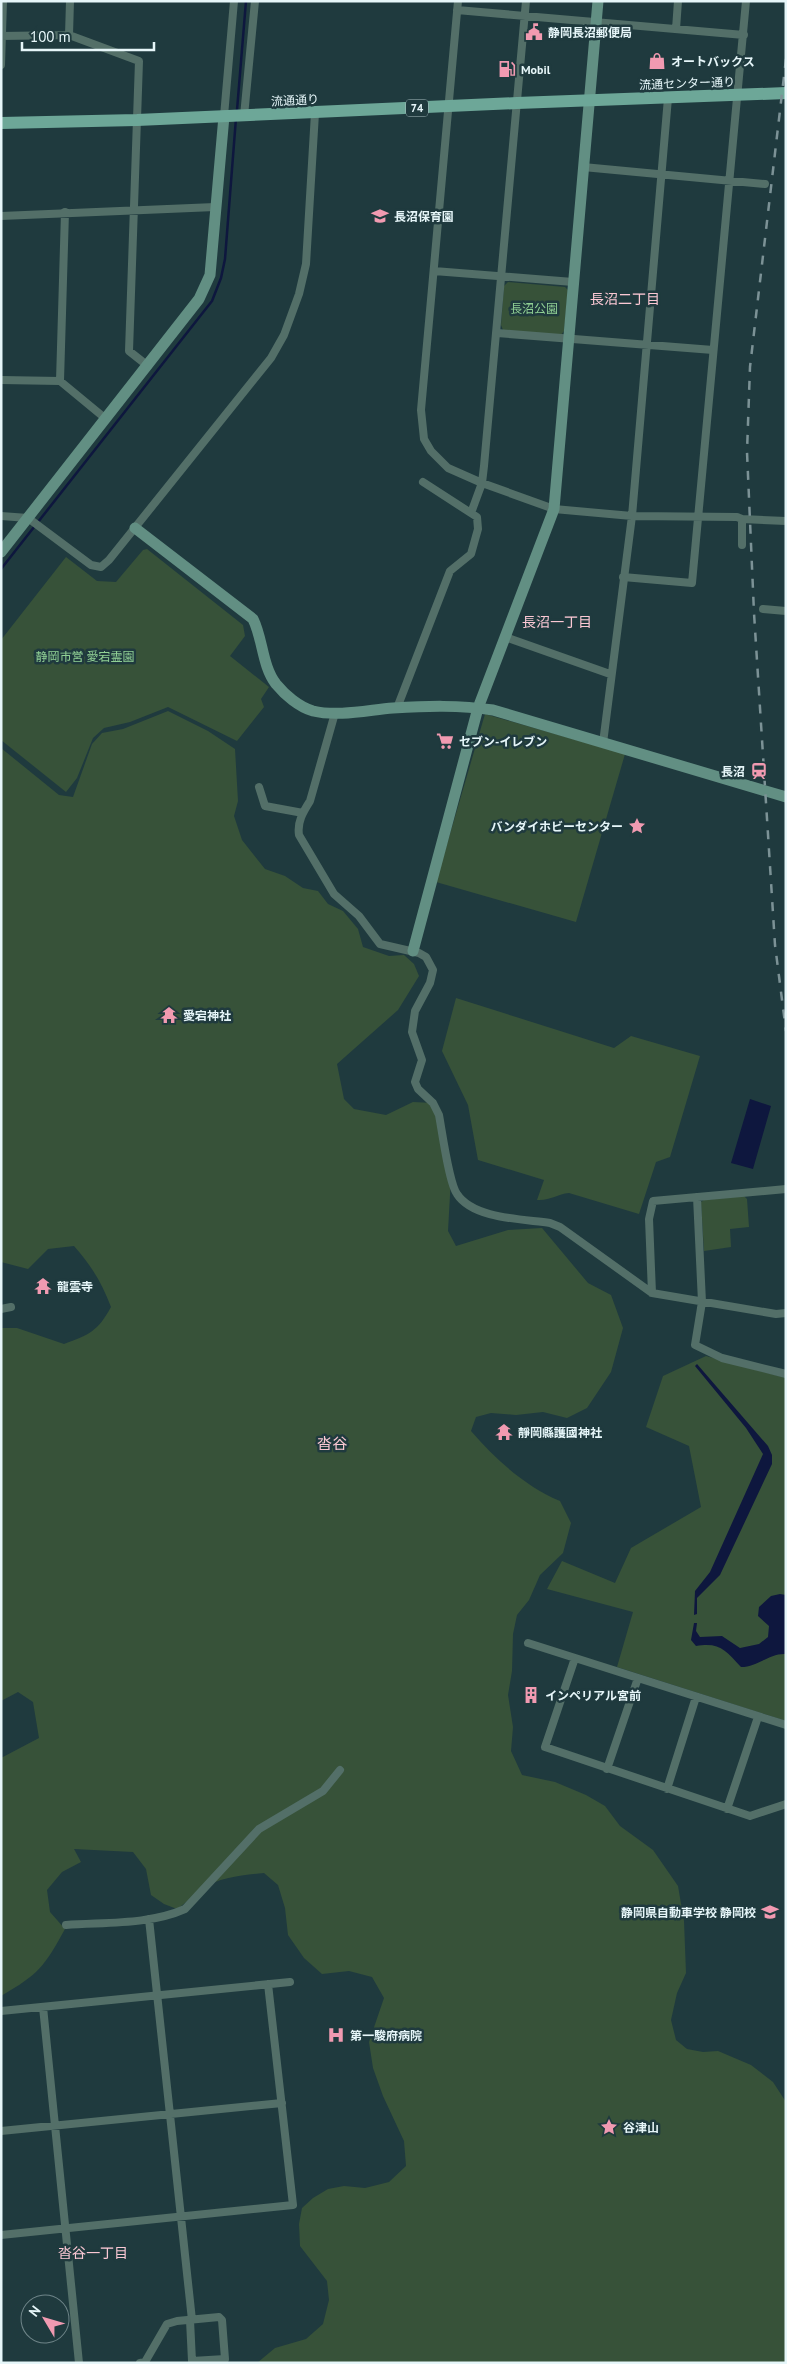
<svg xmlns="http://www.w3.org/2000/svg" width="787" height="2364" viewBox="0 0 787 2364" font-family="'PT Sans','Noto Sans JP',sans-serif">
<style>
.green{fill:#375239}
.water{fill:#0e173e}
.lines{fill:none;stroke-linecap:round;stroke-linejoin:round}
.stream{stroke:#0e173e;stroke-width:2.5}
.street{stroke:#536f68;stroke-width:8}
.secondary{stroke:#628f83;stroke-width:11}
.primary{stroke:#6da798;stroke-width:12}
.rail{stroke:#7c9296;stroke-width:2.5;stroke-dasharray:9 9;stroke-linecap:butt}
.labels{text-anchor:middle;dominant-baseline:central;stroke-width:5;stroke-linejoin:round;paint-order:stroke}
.shield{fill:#1f3a3e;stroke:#aabec1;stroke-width:1}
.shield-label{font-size:11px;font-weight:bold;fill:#e6f6f9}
.poi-label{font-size:12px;font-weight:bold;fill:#e6f6f9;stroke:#1f3a3e;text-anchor:start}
.street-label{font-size:12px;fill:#e6f6f9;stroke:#1f3a3e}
.park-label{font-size:12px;fill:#91d195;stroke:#1f3a3e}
.neighbourhood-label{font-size:14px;fill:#fbc8d4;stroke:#1f3a3e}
.quarter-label{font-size:15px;fill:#fbc8d4;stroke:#1f3a3e}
</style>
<rect width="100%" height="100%" fill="#1f3a3e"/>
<path class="green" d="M508,282L565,287L568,290L564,331L561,335L503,330L501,325L504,286Z
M147,549L243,625L245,636L230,656L269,687L261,699L264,707L237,741L168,707L130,722L104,728L93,738L77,778L66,792L1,740V640L66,557L97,581L116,582L143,550Z
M168,711L208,731L235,749L238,801L234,816L242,840L265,869L285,876L303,888L318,891L328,904L343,911L358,929L363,947L389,956L404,955L414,964L419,976L398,1010L337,1064L344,1099L354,1109L386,1115L413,1102L433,1103L451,1177L448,1231L456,1246L508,1230L542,1228L588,1283L611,1295L623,1328L611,1372L587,1408L567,1418L543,1412L516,1415L491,1413L476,1417L471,1431C496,1460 525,1486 560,1501L571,1523L563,1553L540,1575L529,1600L517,1615L513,1634L512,1671L508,1695L513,1727L511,1751L522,1775L555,1782L586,1795L605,1806L620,1826L653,1850L678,1886L684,1921L686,1973L677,1993L671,2020L676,2040L687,2049L703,2052L718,2051L751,2065L773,2082L786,2102V2363H257L275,2348L306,2339L323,2324L329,2300L327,2281L300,2246L299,2224L302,2208L313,2198L328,2189L344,2186L365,2188L389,2182L406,2166L404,2141L383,2096L373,2068L369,2042L384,1998L372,1977L349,1971L322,1974L304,1958L288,1935L285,1908L278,1885L264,1873C243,1875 219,1877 202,1889C193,1895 186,1903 177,1909L164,1904L151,1895L146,1869L133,1852L74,1849L81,1862L62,1872L47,1890L50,1912L65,1929C44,1967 39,1974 1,1996V1758L39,1738L33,1702L18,1692L1,1701V1328H17L64,1344C89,1335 98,1331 111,1307C102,1283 91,1265 74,1246L48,1249L28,1269L1,1262V748L59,795L73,797L92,744L102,733L123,729Z
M485,714L625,754L576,922L436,882Z
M456,998L614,1048L631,1036L700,1056L670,1157L656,1162L639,1214L569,1193C557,1194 550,1201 537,1200L544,1180L478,1160L468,1105L442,1051Z
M744,1196L747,1199L749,1227L730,1229L731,1247L704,1251L701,1202L704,1200Z
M706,1356L786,1378V1721L617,1667L633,1612L547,1589L562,1561L615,1583L631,1548L701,1507L689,1446L646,1427L663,1376Z"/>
<path class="water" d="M750,1099L771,1106L753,1169L731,1163Z
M697,1364L768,1446L772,1455V1464L720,1575L697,1598V1614L694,1615L695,1591L710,1572L763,1454L746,1428L695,1366Z
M780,1594L786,1595V1654C769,1653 758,1667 741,1667C725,1650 720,1642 696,1646L691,1640L694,1623H697L696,1631L700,1637L722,1636L740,1648L759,1644L768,1637L769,1626L758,1616L759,1607L771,1596Z"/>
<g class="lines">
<path class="stream" d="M237,110L246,1
M1,569L212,301L221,278L225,259L236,118"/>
<path class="street" d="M458,1L421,410L424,439L431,451L448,468L482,483L554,509L632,516L737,517L742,519V545
M457,10L744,35
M676,29L678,1
M69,35L70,1
M1,36L69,35L139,61L129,351L148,366
M1,65L3,1
M224,116L234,1
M244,116L255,1
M583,167L765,184
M1,216L215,207
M434,271L573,282
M497,333L713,350
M1,380L60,381L106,419
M60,381L65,212
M471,513L482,483L484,466L526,1
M1,516L28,518L91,565L101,567L109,560L271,358L284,335L299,294L306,264L315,113
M742,519L786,521
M623,577L692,583L746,1
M763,609L786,611
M505,637L610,674
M397,708L450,571L471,554L478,529L477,517L423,482
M335,713L310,801C303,812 297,822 299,835L334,894L359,916L380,944L419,953L426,957L433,970L430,983L415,1011L412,1032L422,1060L415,1082L418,1089L433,1103L439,1115C442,1131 449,1183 457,1194C473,1219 523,1219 550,1223L560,1227L652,1293L776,1314L786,1313
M603,743L632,516L668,98
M259,787L265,806L303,813
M697,1197L702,1302L695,1345L722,1358L786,1374
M652,1293L649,1219L653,1201L786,1189
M1,1309L11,1307
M528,1643L786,1725
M575,1658L545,1747L750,1816L786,1804
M607,1769L638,1678
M667,1789L696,1697
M727,1809L758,1717
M149,1919L192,2320
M66,1925C105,1922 149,1925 185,1909L259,1829L323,1791L340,1770
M43,2007L79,2363
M1,2011L290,1982
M1,2131L282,2103
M1,2235L293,2205L268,1984
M140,2363L145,2362L167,2324L177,2321L219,2317L222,2320L225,2359L192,2361L190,2320"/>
<path class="secondary" d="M135,528L253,619C263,639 262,666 276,684C285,695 299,707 313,711C338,717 368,710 393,708C427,706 459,705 493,710L786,797
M1,552L199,299L210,275L224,116
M413,951L478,708L554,509L598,1"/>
<path class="primary" d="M1,123L137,120L517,103L786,93"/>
<path class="rail" d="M786,59L750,367L747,452L754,613L775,945L786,1031"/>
</g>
<defs>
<g id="civic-bare" transform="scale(1.35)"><path d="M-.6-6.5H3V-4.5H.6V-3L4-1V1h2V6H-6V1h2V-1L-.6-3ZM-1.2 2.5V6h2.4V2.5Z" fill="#f19ab1" stroke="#1f3a3e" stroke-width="2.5" paint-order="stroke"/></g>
<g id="shop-bare" transform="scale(1.35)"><path d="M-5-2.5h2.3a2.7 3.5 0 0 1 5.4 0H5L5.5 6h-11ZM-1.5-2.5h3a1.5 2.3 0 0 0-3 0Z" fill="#f19ab1" stroke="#1f3a3e" stroke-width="2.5" paint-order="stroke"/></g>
<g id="fuel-bare" transform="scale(1.35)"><path d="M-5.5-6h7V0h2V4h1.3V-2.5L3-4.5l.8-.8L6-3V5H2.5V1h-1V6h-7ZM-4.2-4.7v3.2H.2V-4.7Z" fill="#f19ab1" stroke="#1f3a3e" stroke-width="2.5" paint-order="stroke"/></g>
<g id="school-bare" transform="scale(1.35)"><path d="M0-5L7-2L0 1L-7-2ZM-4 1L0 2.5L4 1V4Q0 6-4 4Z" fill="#f19ab1" stroke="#1f3a3e" stroke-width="2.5" paint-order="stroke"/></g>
<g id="supermarket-bare" transform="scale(1.35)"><path d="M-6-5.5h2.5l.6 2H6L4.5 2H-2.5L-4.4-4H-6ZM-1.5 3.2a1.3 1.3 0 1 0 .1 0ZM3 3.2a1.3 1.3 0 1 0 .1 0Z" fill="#f19ab1" stroke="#1f3a3e" stroke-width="2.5" paint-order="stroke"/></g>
<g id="station-bare" transform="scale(1.35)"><path d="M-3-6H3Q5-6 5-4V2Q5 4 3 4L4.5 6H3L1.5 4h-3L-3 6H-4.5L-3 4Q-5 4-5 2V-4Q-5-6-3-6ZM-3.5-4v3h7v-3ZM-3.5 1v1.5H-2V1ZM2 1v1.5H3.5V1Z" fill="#f19ab1" stroke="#1f3a3e" stroke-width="2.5" paint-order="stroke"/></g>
<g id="sight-bare" transform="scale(1.35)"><path d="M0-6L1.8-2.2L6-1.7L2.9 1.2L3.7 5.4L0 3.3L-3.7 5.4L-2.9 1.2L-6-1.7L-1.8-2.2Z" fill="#f19ab1" stroke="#1f3a3e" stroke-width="2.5" paint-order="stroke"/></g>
<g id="temple-bare" transform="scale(1.35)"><path d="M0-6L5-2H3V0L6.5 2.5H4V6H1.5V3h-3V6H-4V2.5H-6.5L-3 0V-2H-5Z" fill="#f19ab1" stroke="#1f3a3e" stroke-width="2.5" paint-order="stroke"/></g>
<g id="building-bare" transform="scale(1.35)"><path d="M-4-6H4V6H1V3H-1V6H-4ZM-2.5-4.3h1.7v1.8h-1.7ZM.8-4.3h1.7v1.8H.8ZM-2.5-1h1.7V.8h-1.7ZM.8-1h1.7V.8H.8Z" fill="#f19ab1" stroke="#1f3a3e" stroke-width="2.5" paint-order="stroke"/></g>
<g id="hospital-bare" transform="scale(1.35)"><path d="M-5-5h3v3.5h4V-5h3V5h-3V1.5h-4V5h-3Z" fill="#f19ab1" stroke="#1f3a3e" stroke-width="2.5" paint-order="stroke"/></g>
</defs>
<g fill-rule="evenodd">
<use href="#civic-bare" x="534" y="32"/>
<use href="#shop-bare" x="657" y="61"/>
<use href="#fuel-bare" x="507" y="69"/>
<use href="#school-bare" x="380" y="216"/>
<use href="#supermarket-bare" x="445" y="741"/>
<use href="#station-bare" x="759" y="771"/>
<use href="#sight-bare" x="637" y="826"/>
<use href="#temple-bare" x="169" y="1015"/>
<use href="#temple-bare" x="43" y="1286"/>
<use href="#temple-bare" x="504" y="1432"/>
<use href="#building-bare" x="531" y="1695"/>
<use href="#school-bare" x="770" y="1912"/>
<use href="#hospital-bare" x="336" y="2035"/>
<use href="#sight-bare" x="609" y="2127"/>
</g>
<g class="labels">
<rect class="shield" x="406" y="99.5" width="22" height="17" rx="4"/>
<g class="shield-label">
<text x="417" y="108">74</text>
</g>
<g class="poi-label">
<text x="548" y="32">静岡長沼郵便局</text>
<text x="671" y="61">オートバックス</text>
<text x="521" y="69">Mobil</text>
<text x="394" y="216">長沼保育園</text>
<text x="459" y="741">セブン-イレブン</text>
<text x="745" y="771" text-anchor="end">長沼</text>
<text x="623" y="826" text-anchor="end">バンダイホビーセンター</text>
<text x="183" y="1015">愛宕神社</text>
<text x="57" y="1286">龍雲寺</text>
<text x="518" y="1432">靜岡縣護國神社</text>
<text x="545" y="1695">インペリアル宮前</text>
<text x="756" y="1912" text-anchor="end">静岡県自動車学校 静岡校</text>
<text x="350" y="2035">第一駿府病院</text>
<text x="623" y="2127">谷津山</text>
</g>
<g class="street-label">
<text transform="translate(687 83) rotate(-2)">流通センター通り</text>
<text transform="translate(295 100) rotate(-3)">流通通り</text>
</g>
<g class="park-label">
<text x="534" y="308">長沼公園</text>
<text x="85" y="656">静岡市営 愛宕霊園</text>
</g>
<g class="neighbourhood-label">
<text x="625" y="299">長沼二丁目</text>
<text x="557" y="622">長沼一丁目</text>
<text x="93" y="2253">沓谷一丁目</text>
</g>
<g class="quarter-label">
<text x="332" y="1443">沓谷</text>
</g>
</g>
<rect width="787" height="2364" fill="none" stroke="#e6f6f9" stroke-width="5"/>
<g transform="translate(45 2319) rotate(308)"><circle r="24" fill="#1f3a3e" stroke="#6f8589"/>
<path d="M0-4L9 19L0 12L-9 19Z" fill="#f19ab1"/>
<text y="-8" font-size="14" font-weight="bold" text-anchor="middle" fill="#e6f6f9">N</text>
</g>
<path d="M22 42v8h132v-8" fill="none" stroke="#e6f6f9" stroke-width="2.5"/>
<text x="30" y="42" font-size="15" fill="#e6f6f9" stroke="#1f3a3e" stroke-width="4" paint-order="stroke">100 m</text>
</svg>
